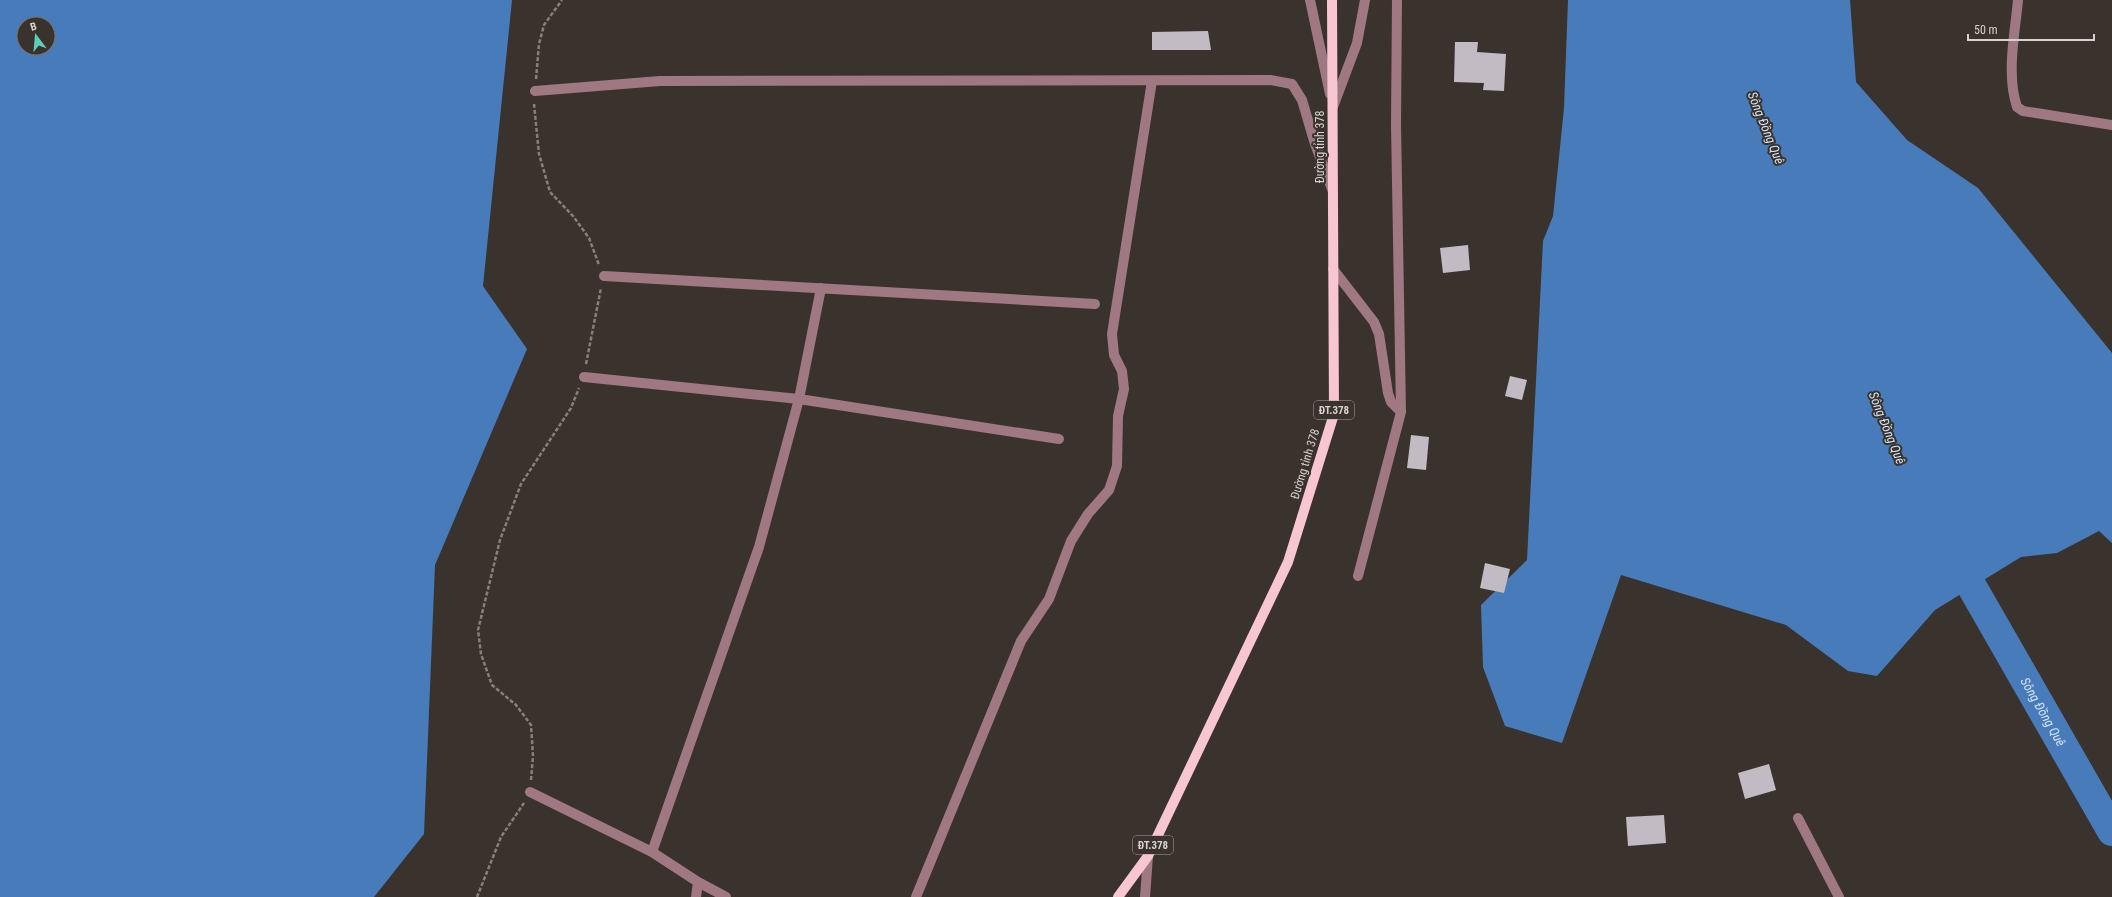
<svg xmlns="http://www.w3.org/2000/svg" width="2112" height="897" viewBox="0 0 2112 897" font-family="'Roboto Condensed',sans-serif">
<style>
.water{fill:#477bba;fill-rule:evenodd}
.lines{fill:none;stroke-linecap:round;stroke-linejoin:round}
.river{stroke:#477bba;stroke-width:30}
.building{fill:#c3bbc3}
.path{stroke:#86807b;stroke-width:2.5;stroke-dasharray:4 2;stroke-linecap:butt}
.minor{stroke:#a07881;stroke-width:10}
.major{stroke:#f8c6d1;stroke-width:10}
.labels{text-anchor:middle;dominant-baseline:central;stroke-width:4;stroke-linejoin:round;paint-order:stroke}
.shield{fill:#3a332d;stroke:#a8a29e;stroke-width:1}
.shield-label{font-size:11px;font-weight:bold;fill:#d7d2cf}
.street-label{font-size:12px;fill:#d7d2cf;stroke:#3a332d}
.water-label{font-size:13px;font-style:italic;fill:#d5e3f5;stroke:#3a332d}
</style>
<rect width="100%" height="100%" fill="#3a332d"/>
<path class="water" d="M0,0H512L483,286L527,349L435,565L424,834L374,897H0ZM24,24H48V48H24Z
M1568,0H1850L1856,82L1907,140L1978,188L2112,353V543L2099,531L2057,553L2021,557L1935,610L1877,676L1848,671L1786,625L1621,575L1562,743L1505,726L1483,667L1481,605L1527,560L1543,241L1553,216L1564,108Z"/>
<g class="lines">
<path class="river" id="s1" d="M1952,552L2112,831"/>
</g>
<path class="building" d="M1208,31L1211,50H1152V32Z
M1455,42H1478L1477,52L1506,54L1504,91L1483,90L1484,83L1454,82Z
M1468,245L1470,270L1443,273L1440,248Z
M1510,376L1527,380L1522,400L1505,396Z
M1411,435L1429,437L1426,470L1407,468Z
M1485,563L1510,569L1504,593L1480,588Z
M1769,764L1776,790L1745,799L1738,773Z
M1664,815L1666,843L1628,846L1626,817Z"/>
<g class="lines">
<path class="path" d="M536,79L539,44L544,25L562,0
M534,104L539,154L550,192L573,216L589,238L599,265
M586,364L601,288
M531,780L533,756L531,725L516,705L492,685L481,654L478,630L500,540L521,484L571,408L579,388
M477,897L501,837L524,803"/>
<path class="minor" d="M1310,0L1330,94
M2018,0C2015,34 2006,74 2017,107L2023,111L2112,125
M535,91L660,81L1270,80L1292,84L1302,100L1315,144L1332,189
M1333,107L1357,43L1365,0
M1333,269L1374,322L1379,334L1388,393L1391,402L1401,412
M604,276L1095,304
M584,377L799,399L1059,439
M1358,576L1401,412L1396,124L1397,0
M530,792L652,852L698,882L726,897
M1798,818L1839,897
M652,852L759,547L799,399L821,288
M696,897L698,882
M916,897L1021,641L1049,599L1071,541L1088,514L1109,490L1117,466L1118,416L1124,389L1122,371L1114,355L1112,334L1152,81
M1145,897L1148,856"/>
<path class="major" d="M1118,897L1148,856L1288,562L1334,414L1332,0"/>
</g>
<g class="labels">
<g class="shield">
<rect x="1314" y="401" width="40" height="18" rx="3"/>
<rect x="1133" y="836" width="40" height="18" rx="3"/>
</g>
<g class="shield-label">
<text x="1334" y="410">ĐT.378</text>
<text x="1153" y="845">ĐT.378</text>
</g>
<g class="street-label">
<text transform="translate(1320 147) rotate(-90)">Đường tỉnh 378</text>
<text transform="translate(1305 464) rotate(-73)">Đường tỉnh 378</text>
</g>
<g class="water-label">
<text transform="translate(1766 128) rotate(68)">Sông Đồng Quê</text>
<text transform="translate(1887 428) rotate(68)">Sông Đồng Quê</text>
<text stroke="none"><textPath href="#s1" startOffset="184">Sông Đồng Quê</textPath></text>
</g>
</g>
<g transform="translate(36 36) rotate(344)"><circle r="19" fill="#3a332d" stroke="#79736e"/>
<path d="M0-3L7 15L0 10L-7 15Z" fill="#5ccebb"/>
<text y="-6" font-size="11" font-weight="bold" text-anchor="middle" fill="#d7d2cf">B</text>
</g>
<path d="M1968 34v6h126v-6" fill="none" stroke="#d7d2cf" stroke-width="2"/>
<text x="1974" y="34" font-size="12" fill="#d7d2cf" stroke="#3a332d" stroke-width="3" paint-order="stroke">50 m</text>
</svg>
